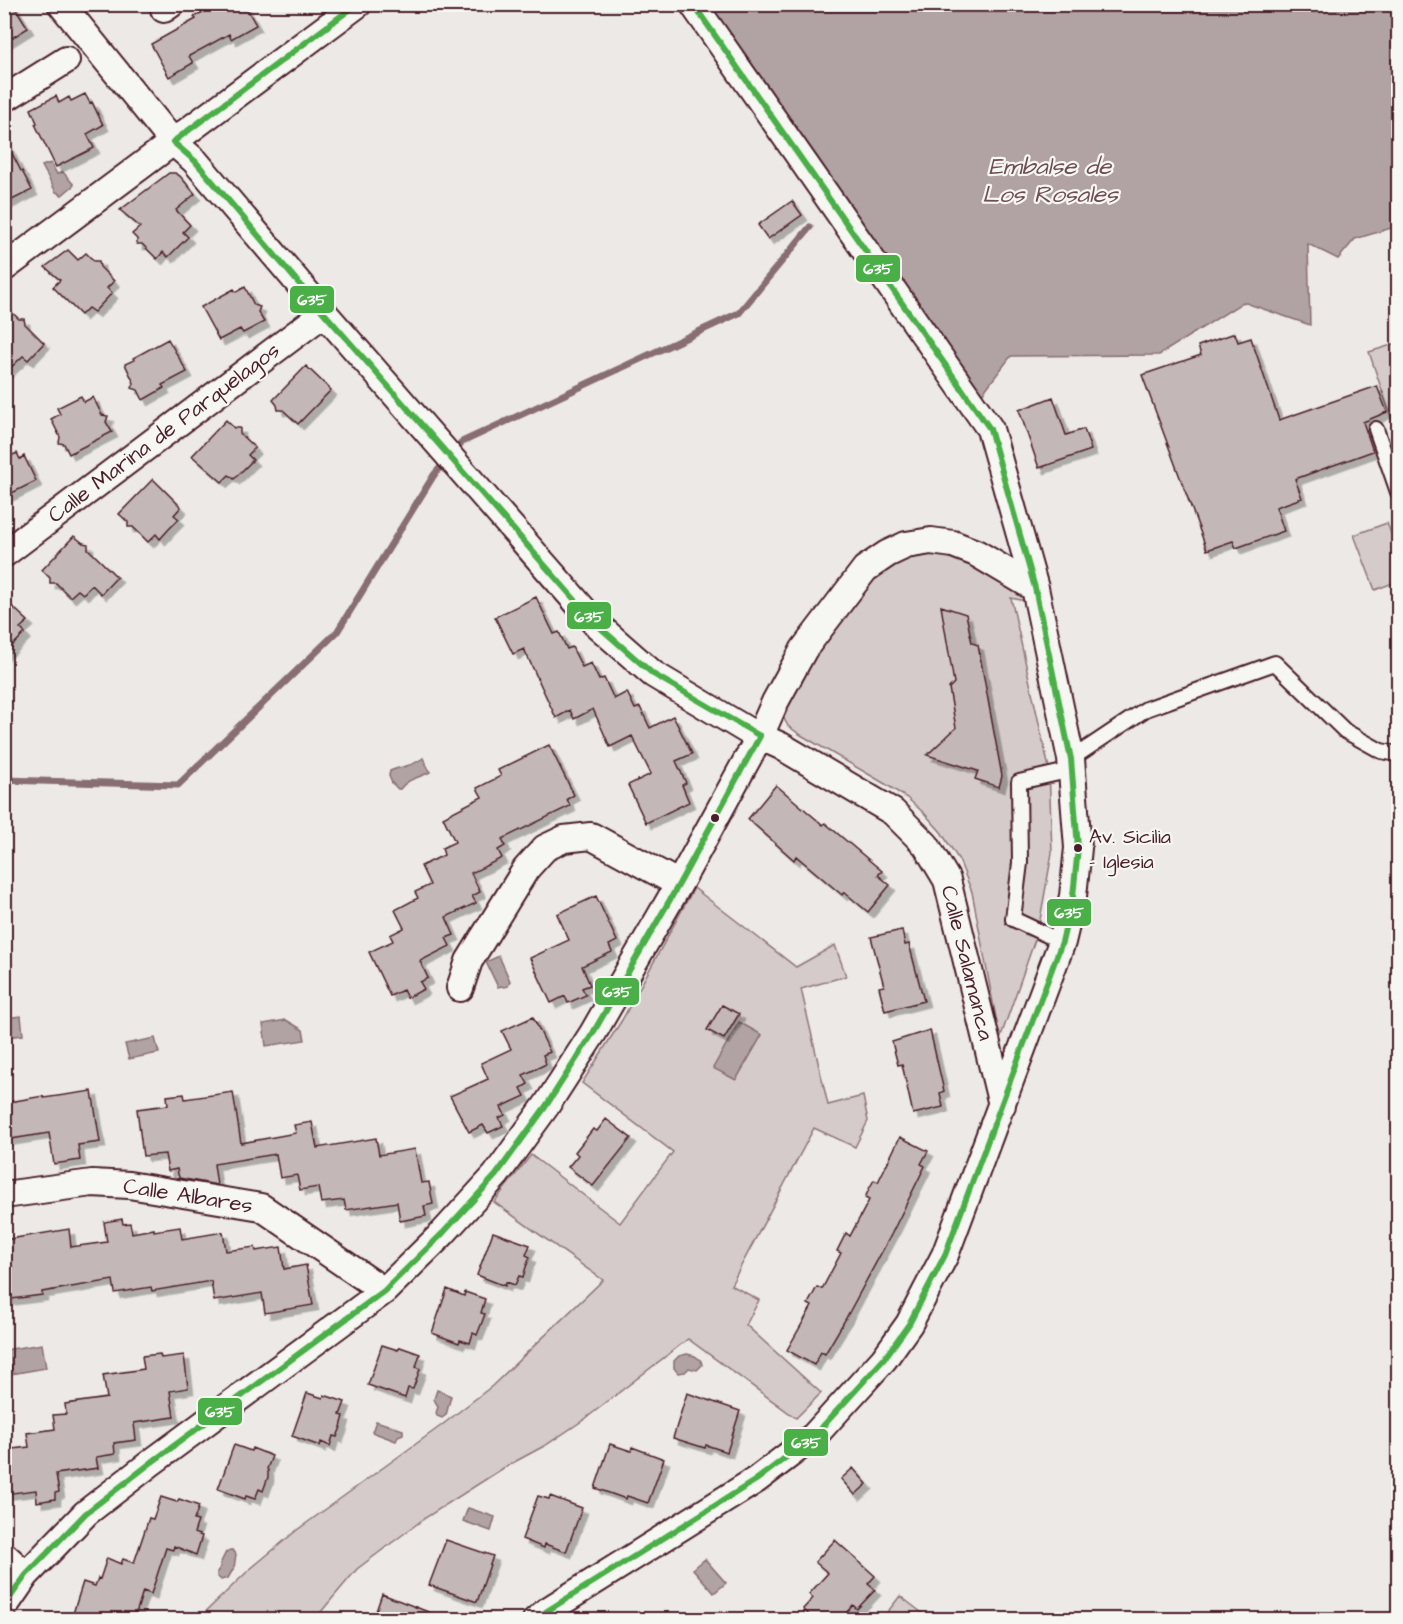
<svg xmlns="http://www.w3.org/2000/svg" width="1403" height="1624" viewBox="0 0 1403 1624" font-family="'Architects Daughter',sans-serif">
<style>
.green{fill:#d4cbca;stroke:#8f757a;stroke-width:1.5}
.water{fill:#b1a2a3;stroke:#886e73;stroke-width:1.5}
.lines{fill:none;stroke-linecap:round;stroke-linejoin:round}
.stream{stroke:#886e73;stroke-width:7}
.building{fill:#c4b7b7;stroke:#4a1f2b;stroke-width:1.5;filter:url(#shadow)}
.lane-casing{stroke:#4a1f2b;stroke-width:18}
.street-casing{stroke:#4a1f2b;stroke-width:30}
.lane{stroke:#f6f6f2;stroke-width:14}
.street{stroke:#f6f6f2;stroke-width:26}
.bus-1-casing{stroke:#f6f6f2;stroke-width:10}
.bus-1{stroke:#4aaf46;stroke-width:6}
.bus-dot{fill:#4a1f2b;stroke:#f6f6f2;stroke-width:2}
.labels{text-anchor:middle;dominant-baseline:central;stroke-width:4.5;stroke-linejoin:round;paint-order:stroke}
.bus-label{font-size:20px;fill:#4a1f2b;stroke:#f6f6f2;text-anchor:start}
.street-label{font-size:22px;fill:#4a1f2b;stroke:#f6f6f2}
.water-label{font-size:24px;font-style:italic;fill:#6e4d55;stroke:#f6f6f2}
.line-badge{stroke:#f6f6f2;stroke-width:2}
.badge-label{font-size:16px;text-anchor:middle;font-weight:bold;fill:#fff}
</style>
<defs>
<filter id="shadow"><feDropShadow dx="5.5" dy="5.5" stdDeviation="0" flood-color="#0004"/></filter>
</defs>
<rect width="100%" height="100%" fill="#ece9e6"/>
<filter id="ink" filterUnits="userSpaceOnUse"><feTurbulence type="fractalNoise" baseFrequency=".0167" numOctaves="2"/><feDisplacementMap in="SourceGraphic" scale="12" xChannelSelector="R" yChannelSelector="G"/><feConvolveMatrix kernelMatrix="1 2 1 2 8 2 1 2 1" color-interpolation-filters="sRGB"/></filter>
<g filter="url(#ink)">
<path class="green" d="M1398,343V438L1369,352Z
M1387,523L1398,552V581L1375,590L1354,535Z
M949,551L1028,593L1030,602L1011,598L1049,768L1052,853L1038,931L1000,1039L972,892L959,860L941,832L925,814L907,798L887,785L801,735L788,726L782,715L827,626L893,559Z
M694,888L796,967L835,945L846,976L801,989L828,1105L863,1096L868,1121L855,1147L814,1128L731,1285L759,1300L746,1325L821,1393L796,1418L688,1339L585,1419L546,1445L505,1467L425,1518L357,1569L315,1619L197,1620L249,1570L297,1530L442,1425L492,1386L603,1280L494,1202L531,1155L620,1223L673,1152L582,1083L622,1020Z
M900,1596L930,1619H882Z"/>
<path class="water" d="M706,5H1398V226L1355,239L1338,259L1308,244L1310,325L1243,302L1159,355L1011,356L982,394Z
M51,163L57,174L63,172L74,185L62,195L56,192L42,166Z
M423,758L430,772C417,779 410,777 400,789H398L392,783L389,776L390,771C403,765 410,768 423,758Z
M499,956L510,981L508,986L504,987L501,986L498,987L486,962Z
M21,1016L23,1035L5,1037V1018Z
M286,1020L303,1030L305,1040L266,1046L263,1024Z
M739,1022L762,1035L736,1080L713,1068Z
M155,1038L159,1053L129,1059L125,1044Z
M42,1344L46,1368L5,1375V1350Z
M687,1354L695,1356L701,1361L702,1365L697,1370L689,1368L685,1372L678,1373L674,1368V1361L679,1356Z
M437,1390L451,1396L446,1415L442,1418L437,1416L436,1413L438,1407L434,1399Z
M376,1421L403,1430V1434L398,1436L396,1441L372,1432Z
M468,1508L495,1517L491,1531L463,1521Z
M230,1550H233L236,1554L234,1568L228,1578L221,1580L217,1576V1572L221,1566L220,1564L226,1552Z
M705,1559L726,1583L714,1593L693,1569Z"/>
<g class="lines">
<path class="stream" d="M4,780L178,785L337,632L434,475L462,442L739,313L810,227"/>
</g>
<path class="building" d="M4,4H13L28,28L4,43Z
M216,4H244L256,25L231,39L229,34L189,56L193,63L169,77L151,44L196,19L194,17Z
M85,94L90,103L92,102L103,125L87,134L94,148L56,167L35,124L37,123L31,109L56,96L59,103L69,97L71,101Z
M4,138L21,171H22L32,190L4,204Z
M169,173H175L180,176L195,194L176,210L190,225L183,232L188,237L168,257L163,252L157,259L142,244H137V239L132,234L140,227L120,210Z
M792,201L802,215L768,239L758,225Z
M68,250L78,260L86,253L94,261H99L100,267L114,281L107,288L112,293L94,312L88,308L81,315L53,287L60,280L45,267Z
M245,287L254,305L260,307L258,312L264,322L243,333L240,329L219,340L201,307L234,289L236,292Z
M4,305L19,319H24L25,324L44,343L28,360L23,356L4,374Z
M1235,333L1238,342L1251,338L1279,420L1377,386L1387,412L1363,422L1373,451L1295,479L1302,498L1276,507L1284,531L1236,548L1233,541L1207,550L1142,375L1201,355L1198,346Z
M168,339L187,372L162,385L164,388L143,400L138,390L132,388L134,383L125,364L134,360L133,358Z
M306,366L331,390L298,424L283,410H278L277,405L273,400Z
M81,396L84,402L93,397L102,415L108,416L106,422L112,432L69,454L64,444L59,443L60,437L51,419L60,414L57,408Z
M1053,397L1066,435L1084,429L1091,450L1039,468L1019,410Z
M226,420L234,428H240V434L255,448L248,455L253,460L234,479L229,475L222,482L192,456Z
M17,453L20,459L24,456L36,481L4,497V459Z
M153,479L181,507L174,515L179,519L169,529L160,539L156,534L148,542L133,527H128V522L119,514Z
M74,536L83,543L88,544V549L117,577L101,594L92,585L83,594L78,590L70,597L56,583H50V578L42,570Z
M536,597L554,634L559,632L567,649L572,647L582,667L591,663L599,680L604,678L614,699L627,692L635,709L640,707L650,728L673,716L692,754L676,761L686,783L682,785L689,802L646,823L628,785L651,774L632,736L610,747L593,709L574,719L570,710L556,718L524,649L513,654L495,617Z
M4,599L28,621L20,628L25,633L4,654Z
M941,606L966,614L972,643L978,645L1002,776L999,787L975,779L978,771L927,755L956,728L949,688L954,683Z
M549,745L574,795L567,799L570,806L502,839L505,846L498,850L502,858L471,873L480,892L472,896L476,903L446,917L454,935L446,938L450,946L420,961L428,978L420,982L424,989L407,998L403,990L390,996L369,952L393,941L390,935L404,928L395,910L418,898L415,892L430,885L421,866L444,855L442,848L455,842L443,817L482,797L477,788L501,776L498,770Z
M776,785L823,825L825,823L882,871L878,875L890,885L868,912L844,892L842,895L796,856L794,860L748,819Z
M596,896L617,941L609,945L612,952L582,966L590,985L582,988L586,995L568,1003L565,996L551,1003L530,958L569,940L557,914Z
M902,930L905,945L909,944L924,1001L885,1011L879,987L884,986L871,937Z
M722,1005L739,1014L724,1039L707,1030Z
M533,1017L550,1052L543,1055L546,1064L523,1075L528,1084L521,1088L525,1096L501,1107L505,1115L499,1118L503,1126L488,1133L483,1125L469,1132L450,1096L488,1079L481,1063L511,1049L502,1031Z
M930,1030L944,1091L940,1093L943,1107L913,1114L902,1064L898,1065L892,1042Z
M92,1091L100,1142L78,1145L80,1160L54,1164L49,1133L4,1140V1103L43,1096L44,1098Z
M233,1092L241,1143L296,1133L294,1125L312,1122L317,1148L376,1138L379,1155L415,1149L421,1183L429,1182L433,1204L424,1206L426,1216L400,1221L397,1202L346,1210L344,1200L321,1203L318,1187L300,1190L297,1175L280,1178L276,1154L214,1164L217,1185L179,1178L177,1169L168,1171L165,1154L143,1156L137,1109L168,1105L167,1096L184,1094L185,1099Z
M606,1119L631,1138L593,1186L568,1167L578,1155L575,1152L593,1129L597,1131Z
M900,1137L928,1151L921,1164L925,1166L891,1235L845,1320L825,1354L821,1352L814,1365L787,1350L812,1306L808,1304L817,1287L822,1289L841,1253L837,1251L846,1233L850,1236L869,1200L865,1198L869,1189L874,1180L878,1182Z
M122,1219L123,1224L130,1223L132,1233L154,1229V1231L180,1227L182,1239L223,1232L226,1251L255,1247L256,1251L281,1247L284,1269L306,1265L313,1305L265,1313L262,1293L214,1301L211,1281L152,1291L151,1287L115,1293L113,1280L42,1292V1295L4,1300V1240L69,1229L71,1247L107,1242L104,1222Z
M493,1232L530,1245L526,1255L530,1257L526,1267L523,1277L519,1276L515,1285L506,1282L505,1286L477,1275Z
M447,1289L464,1296L465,1292L485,1299L481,1313L485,1314L481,1325L477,1335L473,1333L470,1343L460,1340L459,1343L432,1333Z
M382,1345L398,1350L400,1347L420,1354L416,1367L420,1369L413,1389L408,1388L405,1398L368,1385Z
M160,1354L161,1358L184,1355L188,1388L170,1391L174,1417L134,1423L136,1440L114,1443L115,1454L96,1457L98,1468L56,1474L59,1492L55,1493V1499L37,1502L36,1490L4,1494V1450L29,1447L27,1433L55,1429L53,1415L66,1414L65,1404L107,1398L103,1375L144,1369L142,1356Z
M307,1393L323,1398L324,1395L345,1402L340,1415L344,1416L341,1427L337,1437L333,1436L330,1446L321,1442L320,1446L292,1436Z
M687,1393L740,1411L727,1452L706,1445L705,1448L673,1438Z
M610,1444L631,1451L632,1447L664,1459L648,1503L627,1496L626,1499L595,1488Z
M234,1445L251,1451L252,1448L272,1456L267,1469L268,1470V1477L263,1491L259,1489L255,1499L246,1496L245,1499L218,1489Z
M853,1468L867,1484L855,1495L841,1479Z
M538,1496L549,1499L550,1496L582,1508L566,1552L545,1544L544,1548L522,1539Z
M161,1497L177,1502L179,1499L199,1506L194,1520L198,1521L194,1533L202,1536L196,1555L174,1546L173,1550L166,1548L151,1594L143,1591L134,1620H71L83,1582L95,1586L98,1578L100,1579L107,1558L121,1564L123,1559L134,1563L149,1518L153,1519Z
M446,1540L493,1556L477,1602L429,1585Z
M835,1540L875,1576L868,1584L875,1590L857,1609L853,1605L840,1620H814L803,1609L813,1598L809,1594L828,1573L815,1562Z
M382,1594L444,1618V1620H373Z"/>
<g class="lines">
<g class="lane-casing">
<path id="lane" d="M1376,429L1398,492
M1071,759L1146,709L1275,663L1345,731L1381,751L1398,754
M1062,942L1013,919L1020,863L1019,782L1072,770"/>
</g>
<g class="street-casing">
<path id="street" d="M61,4L173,142L195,161L324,313L596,624L653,674L748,731L781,746L893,812L926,845L947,880L1002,1105
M164,9L171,4
M4,99L66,60
M4,268L358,4
M4,554L324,313
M460,988L469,961L526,869L545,848L564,839L591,836L679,884
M4,1195L92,1183L129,1185L261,1207L384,1291
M4,1555L26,1575
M4,1607L26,1575L86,1513L152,1462L384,1291L443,1233L496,1175L546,1106L593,1033L679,884L760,736L775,702L804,649L865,569L887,554L906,545L931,541L953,544L976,553L1035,588
M536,1620L547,1611L756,1480L814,1436L884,1359L909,1324L945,1255L1062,942L1073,896L1078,848L1071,759L1035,588L990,429L693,4"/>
</g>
<use href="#lane" class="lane"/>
<use href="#street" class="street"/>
<g class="bus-1-casing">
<path id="bus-1" d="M173,142L195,161L324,313L596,624L653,674L760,736
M173,142L357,4
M4,1606L26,1575L86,1513L152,1462L384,1291L443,1233L496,1175L546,1106L593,1033L679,884L760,736
M537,1620L547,1611L756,1480L814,1436L884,1359L909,1324L945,1255L1062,942L1073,896L1078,848L1071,759L1035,588L990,429L693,4"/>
</g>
<use href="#bus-1" class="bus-1"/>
</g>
</g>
<g class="bus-dot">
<circle cx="715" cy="818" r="5"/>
<circle cx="1078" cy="848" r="5"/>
</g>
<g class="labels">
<g class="bus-label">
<text x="1089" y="837">Av. Sicilia<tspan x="1089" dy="25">- Iglesia</tspan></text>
</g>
<g class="street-label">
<text transform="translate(164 433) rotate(-37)">Calle Marina de Parquelagos</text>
<text transform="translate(967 963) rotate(76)">Calle Salamanca</text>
<text transform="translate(188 1196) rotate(9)">Calle Albares</text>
</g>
<g class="water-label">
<text x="1050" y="167">Embalse de<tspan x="1050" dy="28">Los Rosales</tspan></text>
</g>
</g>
<g class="line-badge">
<rect x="855" y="254" width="46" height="29" rx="6" fill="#4aaf46"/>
<rect x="289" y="285" width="46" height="29" rx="6" fill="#4aaf46"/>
<rect x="566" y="601" width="46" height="29" rx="6" fill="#4aaf46"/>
<rect x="1046" y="898" width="46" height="29" rx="6" fill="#4aaf46"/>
<rect x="594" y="977" width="46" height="29" rx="6" fill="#4aaf46"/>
<rect x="197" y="1397" width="46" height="29" rx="6" fill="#4aaf46"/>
<rect x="783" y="1428" width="46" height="29" rx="6" fill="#4aaf46"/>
</g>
<g class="badge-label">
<text x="878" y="274">635</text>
<text x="312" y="305">635</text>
<text x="589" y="622">635</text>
<text x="1069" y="918">635</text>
<text x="617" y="997">635</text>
<text x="220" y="1417">635</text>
<text x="806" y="1448">635</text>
</g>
<rect width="1403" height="1624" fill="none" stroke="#f6f6f2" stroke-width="24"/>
<rect x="12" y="12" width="1379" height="1600" fill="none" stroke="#4a1f2b" stroke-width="2" filter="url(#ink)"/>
</svg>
